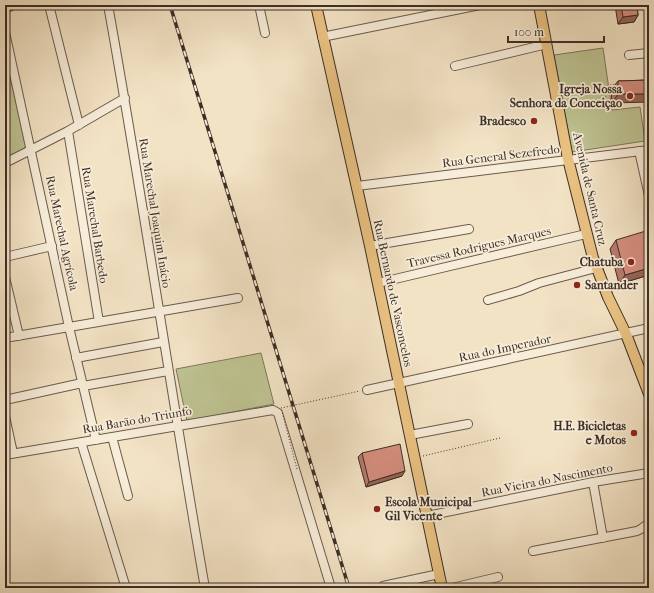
<svg xmlns="http://www.w3.org/2000/svg" width="654" height="593" viewBox="0 0 654 593" font-family="'IM FELL French Canon',serif">
<style>
.green{fill:#bec392;stroke:#7d785c}
.lines{fill:none;stroke-linecap:round;stroke-linejoin:round}
.minor-casing{stroke:#6a5b4e;stroke-width:10}
.major-casing{stroke:#3c2e26;stroke-width:12}
.path{stroke:#3c2e26;stroke-width:1;stroke-dasharray:1 2;stroke-linecap:butt}
.minor{stroke:#f7edd9;stroke-width:8}
.major{stroke:#eac282;stroke-width:10}
.rail-casing{stroke:#3c2e26;stroke-width:3.5}
.rail{stroke:#f7edd9;stroke-width:2;stroke-dasharray:6;stroke-linecap:butt}
.path-bridge{stroke:#3c2e26;stroke-width:1;stroke-dasharray:1 2;stroke-linecap:butt}
.wall{fill:#b7796c;stroke:#3c2e26}
.shaded-wall{fill:#956358;stroke:#3c2e26}
.building{fill:#d58d7e;stroke:#3c2e26}
.poi-dot{fill:#8f2418;stroke:#f7edd9;stroke-width:1.5}
.labels{text-anchor:middle;dominant-baseline:central;stroke-width:3.5;stroke-linejoin:round;paint-order:stroke}
.poi-label{font-size:12px;font-weight:bold;fill:#3c2e26;stroke:#f7edd9;text-anchor:end}
.street-label{font-size:12px;fill:#3c2e26;stroke:#f7edd9}
</style>
<rect width="100%" height="100%" fill="#f3e3c5"/>
<filter id="stains"><feTurbulence type="fractalNoise" baseFrequency=".005" numOctaves="4"/><feColorMatrix values="0 0 0 0 .2 0 0 0 0 .09 0 0 0 0 .02 0 0 0 .5 -.17"/></filter>
<radialGradient id="worn" r=".72"><stop offset=".6" stop-color="#630" stop-opacity="0"/><stop offset="1" stop-color="#630" stop-opacity=".3"/></radialGradient>
<path class="green" d="M603,48L612,110L640,107L645,141L572,152L554,55Z
M5,56L27,147L5,158Z
M261,353L274,404L187,421L176,369Z"/>
<g class="lines">
<g class="minor-casing">
<path id="minor" d="M49,5L79,125
M108,5C143,199 171,394 205,588
M259,5L265,33
M5,32L69,327L96,440
M322,37L480,5
M629,55L649,53
M455,66L547,44
M68,131L99,322
M639,151L649,196
M5,163L68,131L125,98
M357,186L649,150
M370,246L469,229
M5,257L52,246
M5,277L19,336
M378,283L586,234
M488,300L519,291L539,283L596,268
M5,338L238,298
M76,358L163,342
M83,386L168,371
M367,390L649,328
M5,400L82,383
M5,416L13,453
M410,435L468,424
M112,437L128,496
M81,442L126,588
M5,455L273,410L278,413L331,588
M593,482L603,538
M427,516L593,482L649,473
M533,551L637,531L641,529L649,523
M383,586L439,574
M452,588L498,577"/>
</g>
<g class="major-casing">
<path id="major" d="M316,5L370,246L442,588
M539,5L568,159L593,258L608,297L626,334L649,394
M5,8L11,5"/>
</g>
<path class="path" d="M635,81L649,79
M566,104L606,99L604,86L616,84
M423,456L500,438"/>
<use href="#minor" class="minor"/>
<use href="#major" class="major"/>
<g class="rail-casing">
<path id="rail" d="M170,5L349,588"/>
</g>
<use href="#rail" class="rail"/>
<path class="path-bridge" d="M297,469L281,408L360,391"/>
</g>
<path class="wall" d="M615,5H637L638,15L634,22L618,24Z
M649,80L612,103L611,90L618,81Z
M616,240L649,275L619,284L610,249Z
M362,453L402,476L366,487L358,457Z"/>
<path class="shaded-wall" d="M638,15L634,22L618,24L623,17Z
M618,94H649V102L612,103Z
M649,268V275L619,284L625,275Z
M405,471L402,476L366,487L369,482Z"/>
<path class="building" d="M621,5H637L638,15L623,17Z
M649,80V94H618V81Z
M649,230V268L625,275L616,240Z
M400,444L405,471L369,482L362,453Z"/>
<g class="poi-dot">
<circle cx="630" cy="96" r="4"/>
<circle cx="534" cy="121" r="4"/>
<circle cx="631" cy="262" r="4"/>
<circle cx="577" cy="285" r="4"/>
<circle cx="634" cy="433" r="4"/>
<circle cx="377" cy="509" r="4"/>
</g>
<g class="labels">
<g class="poi-label">
<text x="622" y="89">Igreja Nossa<tspan x="622" dy="14">Senhora da Conceiçao</tspan></text>
<text x="526" y="121">Bradesco</text>
<text x="623" y="262">Chatuba</text>
<text x="585" y="285" text-anchor="start">Santander</text>
<text x="626" y="426">H.E. Bicicletas<tspan x="626" dy="14">e Motos</tspan></text>
<text x="385" y="502" text-anchor="start">Escola Municipal<tspan x="385" dy="14">Gil Vicente</tspan></text>
</g>
<g class="street-label">
<text transform="translate(501 156) rotate(-7)">Rua General Sezefredo</text>
<text transform="translate(590 189) rotate(77)">Avenida de Santa Cruz</text>
<text transform="translate(155 213) rotate(81)">Rua Marechal Joaquim Inácio</text>
<text transform="translate(95 225) rotate(81)">Rua Marechal Barbedo</text>
<text transform="translate(62 233) rotate(78)">Rua Marechal Agrícola</text>
<text transform="translate(479 247) rotate(-13)">Travessa Rodrigues Marques</text>
<text transform="translate(393 293) rotate(78)">Rua Bernardo de Vasconcelos</text>
<text transform="translate(505 348) rotate(-12)">Rua do Imperador</text>
<text transform="translate(137 420) rotate(-10)">Rua Barão do Triunfo</text>
<text transform="translate(547 480) rotate(-11)">Rua Vieira do Nascimento</text>
</g>
</g>
<rect width="654" height="593" fill="none" stroke="#f3e3c5" stroke-width="20"/>
<rect x="6" y="6" width="642" height="581" fill="none" stroke="#3c2e26" stroke-width="2"/>
<rect x="10" y="10" width="634" height="573" fill="none" stroke="#3c2e26"/>
<path d="M508 36v6h96v-6" fill="none" stroke="#3c2e26" stroke-width="2"/>
<text x="514" y="36" font-size="12" fill="#3c2e26" stroke="#f7edd9" stroke-width="3" paint-order="stroke">100 m</text>
<rect width="100%" height="100%" filter="url(#stains)"/>
<rect width="100%" height="100%" fill="url(#worn)"/>
</svg>
